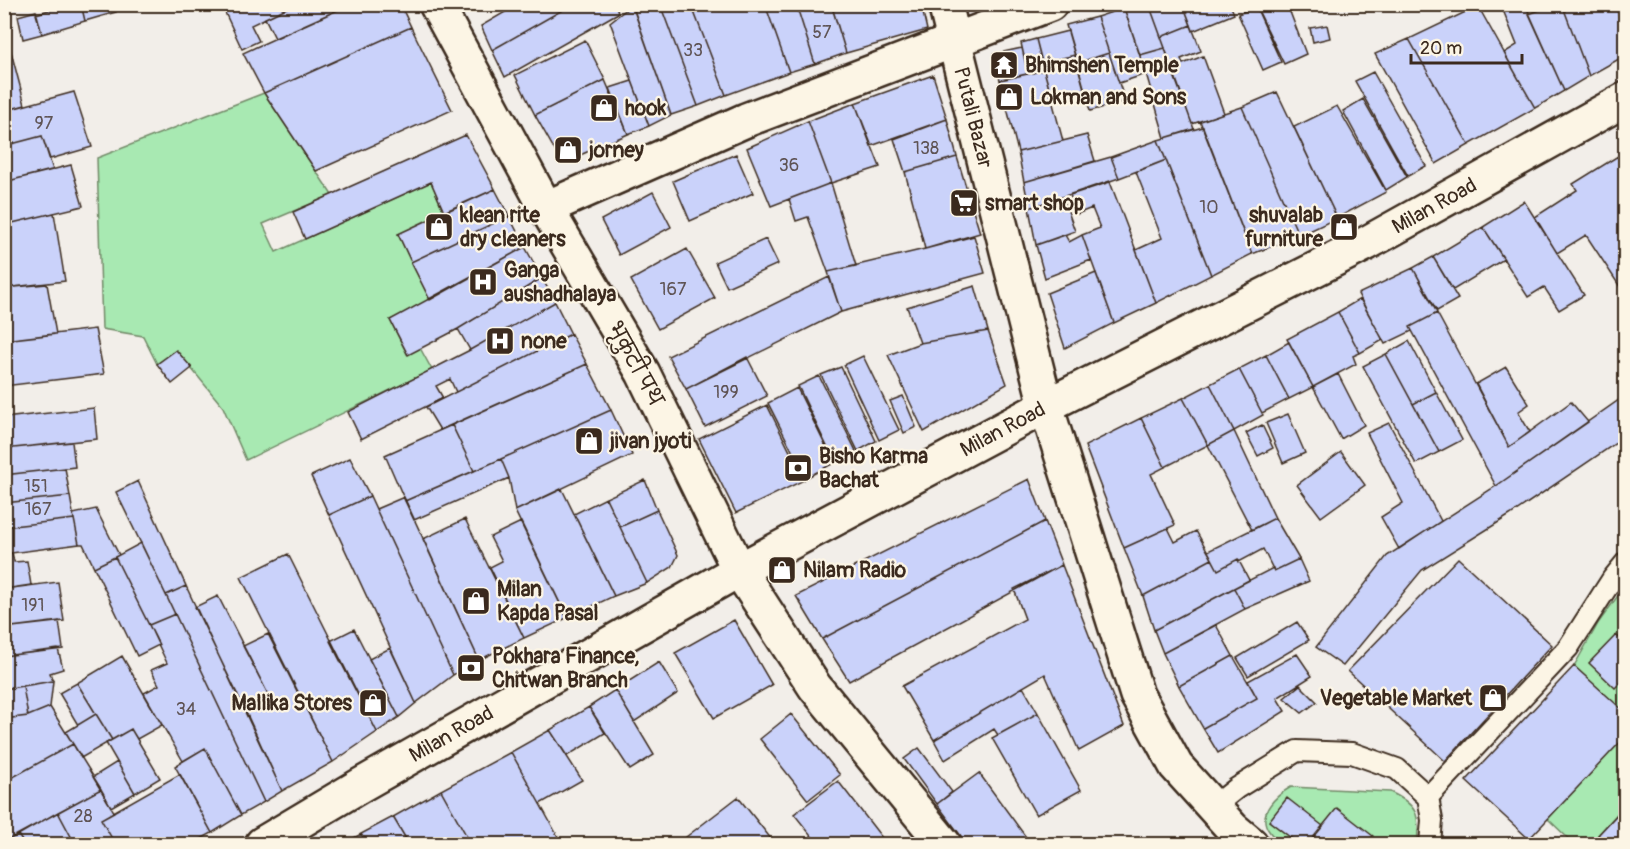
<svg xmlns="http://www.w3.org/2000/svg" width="1630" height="849" viewBox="0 0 1630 849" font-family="Pangolin,'Playpen Sans Deva',sans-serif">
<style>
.green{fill:#a8e9b2;stroke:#728a68;stroke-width:1.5}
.building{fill:#cad2fa;stroke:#3b2a1e;stroke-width:1.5}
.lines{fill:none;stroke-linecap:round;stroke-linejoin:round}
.service-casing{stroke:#3b2a1e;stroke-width:24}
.minor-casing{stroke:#3b2a1e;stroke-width:38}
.tertiary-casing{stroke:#3b2a1e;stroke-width:38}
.service{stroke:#fcf5e5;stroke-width:20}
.minor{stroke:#fcf5e5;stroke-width:33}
.tertiary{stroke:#fcf5e5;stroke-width:33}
.labels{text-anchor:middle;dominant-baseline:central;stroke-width:4.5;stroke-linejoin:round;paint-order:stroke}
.number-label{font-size:18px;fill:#5f5455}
.poi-label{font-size:21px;font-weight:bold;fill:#3b2a1e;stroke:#fcf5e5;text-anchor:start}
.street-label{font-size:21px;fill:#3b2a1e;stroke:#fcf5e5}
</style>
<rect width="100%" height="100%" fill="#f2eee9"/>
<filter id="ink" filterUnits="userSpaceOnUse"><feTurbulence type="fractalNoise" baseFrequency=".0167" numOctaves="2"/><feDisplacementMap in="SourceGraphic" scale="12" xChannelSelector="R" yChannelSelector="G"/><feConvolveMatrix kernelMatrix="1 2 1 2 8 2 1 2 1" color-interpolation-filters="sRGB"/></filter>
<g filter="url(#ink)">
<path class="green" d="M264,93L332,195L263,224L276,252L431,182L444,212L398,234L430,300L390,320L407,354L420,348L432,370L246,460L223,407L177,351L157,364L143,336L102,329L97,158Z
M1625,586V713L1574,666L1599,622Z
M1625,736V805L1598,835L1608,844H1570L1572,842L1548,819Z
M1291,787L1390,792C1418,805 1420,815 1417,844H1284C1279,841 1272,836 1269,831C1256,813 1277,795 1291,787Z"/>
<path class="building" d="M68,4H81L85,21L42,34L36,14Z
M81,4H113L116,12L85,21Z
M221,4H295L251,25L259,41L242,49Z
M295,4H351L275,38L265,18Z
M351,4H400L411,27L264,93L243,53Z
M519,4H573L492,50L481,26Z
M573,4H616L618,13L505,77L492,50Z
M632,4H660L698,106L671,115Z
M660,4H691L726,95L698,106Z
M691,4H765L789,72L726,95Z
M765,4H796L815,64L789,72Z
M796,4H831L846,53L815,64Z
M831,4H857L833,10Z
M857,4H921L927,30L846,53L833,10Z
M1135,4H1149L1165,48L1140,55L1124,8Z
M1149,4H1183L1191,25L1161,37Z
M1183,4H1230L1234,14L1193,31Z
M1268,4H1287L1306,54L1284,64L1257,8Z
M1511,4H1525L1564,91L1535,108L1504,53L1517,45L1503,10Z
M1556,4H1562L1589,76L1564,91L1529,14Z
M1562,4H1616L1626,44V55L1589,76Z
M632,5L671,115L649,126L610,22Z
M1478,6L1535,108L1469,145L1409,39Z
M1256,7L1281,62L1263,70L1238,14Z
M1124,8L1146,74L1119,83L1097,17Z
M36,11L42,34L23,39L18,16Z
M1097,17L1109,53L1077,63L1066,25Z
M1191,25L1201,51L1181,59L1183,64L1203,56L1224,113L1192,124L1161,37Z
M1327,25L1330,38L1313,42L1310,28Z
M411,27L452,110L316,171L264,93Z
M1068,31L1075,55L1042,63L1036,39Z
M1036,39L1044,70L1028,74L1021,43Z
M1409,39L1469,145L1436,164L1375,54Z
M585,40L605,80L535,115L515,75Z
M9,44L25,105L4,111V45Z
M1022,48L1028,74L1000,80L994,54Z
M1165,48L1169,62L1145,70L1140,55Z
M1109,53L1125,101L1090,111L1077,63Z
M1075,55L1085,91L1052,99L1042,63Z
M1169,62L1194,129L1165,138L1145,70Z
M1044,70L1063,141L1018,152L1000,80Z
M1373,72L1426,166L1408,176L1355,81Z
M933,75L947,119L871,146L855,103Z
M605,80L628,134L562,163L535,115Z
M632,81L649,126L628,134L610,88Z
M74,92L92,147L50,159L42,136L4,146V111Z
M1277,92L1337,218L1299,236L1242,107Z
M1363,99L1407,177L1386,190L1343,111Z
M855,103L880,167L831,183L808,121Z
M1337,106L1386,192L1337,218L1294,127Z
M1242,107L1299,236L1252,254L1200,121Z
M947,119L957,157L905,172L894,139Z
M808,121L831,183L771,206L747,148Z
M1203,127L1252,254L1211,275L1158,140Z
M466,135L495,189L444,212L431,182L305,239L293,212Z
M1087,135L1095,161L1024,182L1018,152Z
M42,136L53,170L4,182V146Z
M1158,140L1166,160L1119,178L1111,157Z
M1626,152V168L1618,156Z
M736,154L753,193L690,221L673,181Z
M1618,156L1626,168V296L1586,235L1557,253L1535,217L1577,190L1573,184Z
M957,157L980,233L925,249L905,172Z
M1111,157L1119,178L1029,208L1024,182Z
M1166,160L1211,275L1156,303L1136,250L1162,238L1136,172Z
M71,165L83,206L4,225V182Z
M1110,182L1156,303L1114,323L1082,235L1100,228L1092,208L1077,214L1070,195Z
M831,183L856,266L828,272L808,217L796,221L789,199Z
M495,189L509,216L411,262L398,234Z
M653,192L671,227L619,255L601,220Z
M1063,197L1075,231L1036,245L1029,208Z
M1524,201L1584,295L1559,310L1544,287L1528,297L1483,227Z
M54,213L65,281L4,288V225Z
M509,216L525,247L430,300L411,262Z
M1483,227L1504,259L1453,290L1433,257Z
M1065,235L1069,242L1082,235L1091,260L1045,278L1036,245Z
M974,236L985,273L841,312L828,272L925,249Z
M766,239L778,264L727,287L715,262Z
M525,247L542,278L458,329L408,355L390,320Z
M687,249L715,298L658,329L631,280Z
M1433,257L1458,299L1437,311L1413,268Z
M1413,268L1437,313L1410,327L1412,331L1385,344L1358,294Z
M1096,273L1114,323L1065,348L1047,293Z
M829,277L841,312L686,389L668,356Z
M542,278L555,302L470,350L458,329Z
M47,284L56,334L4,340V288Z
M975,286L988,331L920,343L907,307Z
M1360,299L1383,340L1360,353L1338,312Z
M555,302L571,334L456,392L450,379L436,386L443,398L361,439L348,412L470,350Z
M1338,312L1360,353L1353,356L1356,364L1313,387L1287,339Z
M1437,313L1509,447L1571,402L1588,422L1496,486L1410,327Z
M95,329L104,374L4,386V340Z
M988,331L1007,384L924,432L888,355L920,343Z
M571,334L587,364L440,430L426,407Z
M1409,341L1436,392L1413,404L1386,354Z
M1289,342L1313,387L1289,399L1266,355Z
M176,350L192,368L172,384L157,364Z
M1386,354L1439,452L1416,464L1363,366Z
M1266,355L1289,399L1262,413L1239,369Z
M863,356L899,430L879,440L844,365Z
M747,357L767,396L705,427L686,389Z
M587,364L611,410L474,471L452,425Z
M841,367L876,441L858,451L821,375Z
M1506,367L1529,404L1518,412L1530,432L1509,447L1476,384Z
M1239,369L1263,415L1234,431L1210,384Z
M1338,374L1364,425L1341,439L1313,387Z
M819,376L856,451L834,461L798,386Z
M1210,384L1234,431L1208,445L1183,398Z
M797,388L834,463L806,478L768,403Z
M1436,392L1462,440L1439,452L1413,404Z
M1626,395V436L1510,515L1422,570L1343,666L1316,647L1387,556L1496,486Z
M903,396L916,427L904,433L890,401Z
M1183,398L1208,445L1165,467L1141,418Z
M767,405L804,480L736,513L699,439Z
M94,408L97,439L4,449V418Z
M611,410L632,455L515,511L509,478L501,459Z
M1288,414L1305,453L1283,463L1266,423Z
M1141,418L1165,467L1151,474L1175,525L1124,548L1085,446Z
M1389,423L1441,521L1399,549L1381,517L1403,503L1367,433Z
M452,425L474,471L405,501L385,455Z
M1262,425L1273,448L1258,456L1246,433Z
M1234,431L1275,518L1252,530L1208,445Z
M72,442L75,467L4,475V449Z
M1341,452L1365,485L1321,517L1297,485Z
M350,458L370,496L329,515L311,476Z
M501,459L509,478L414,520L405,501Z
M65,468L70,496L4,503V475Z
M1029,479L1045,521L822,639L796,596Z
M645,480L657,510L620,527L606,498Z
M138,481L186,586L166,595L116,492Z
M562,489L614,596L567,618L515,511Z
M70,496L74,519L4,527V503Z
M370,496L453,675L416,703L329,515Z
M404,497L479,660L453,675L376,509Z
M606,498L647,583L614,596L574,514Z
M96,509L119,555L94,567L83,544H79L73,514Z
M657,510L678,555L672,567L647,583L620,527Z
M1275,518L1299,559L1274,571L1263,549L1239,562L1238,559L1218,570L1208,551Z
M74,519L79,544L4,554V527Z
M465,519L524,638L479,660L423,539Z
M1045,521L1062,565L849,681L822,639Z
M521,522L567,618L524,638L490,567L502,561L490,537Z
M1168,528L1175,542L1196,531L1212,559L1143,596L1124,548Z
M141,543L175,614L149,625L115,557Z
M12,553L14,562L27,561L31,585L4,589V554Z
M288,554L377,732L333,762L241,577Z
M115,557L159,645L137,656L94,567Z
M1458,558L1552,645L1445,761L1348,671Z
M1212,559L1218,570L1238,559L1249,580L1154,630L1143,596Z
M1299,559L1309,581L1245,609L1234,588L1273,568L1274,571Z
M1062,565L1124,726L1079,751L1045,674L934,740L902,686L1025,619L1014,589Z
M58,582L64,621L4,628V589Z
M186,586L282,791L264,802L166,595Z
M1234,588L1245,609L1163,653L1154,630Z
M218,596L270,698L245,710L195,607Z
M175,614L264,802L241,815L205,748L183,761L144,693L159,685L151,670L167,663L149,625Z
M734,620L772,685L714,718L675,653Z
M59,621L63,649L4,656V628Z
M1297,622L1309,640L1248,676L1237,658Z
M1216,625L1233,656L1179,686L1163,653Z
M354,629L399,717L377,732L330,641Z
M268,634L333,762L282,791L245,710L270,698L243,646Z
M1616,635L1626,644V677L1615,688L1589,663Z
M390,648L416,703L399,717L369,659Z
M58,649L63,669L50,673L53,681L4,689V656Z
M1297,654L1312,676L1277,698L1285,711L1218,753L1203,728L1257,698L1248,681Z
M122,656L162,725L137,739L131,729L112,740L77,683Z
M1233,656L1257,698L1203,728L1179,686Z
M659,662L678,693L634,722L615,690Z
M1574,666L1626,713V736L1529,839L1466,781Z
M53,681L50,707L28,716L23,686Z
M77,683L96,714L78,725L59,693Z
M1300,685L1317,702L1302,713L1284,698Z
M23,686L28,716L4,719V689Z
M1023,687L1038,713L998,735L994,729L945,760L934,740Z
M615,690L654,755L630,770L589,707Z
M50,707L73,744L4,782V719L28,716Z
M589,707L605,733L567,756L550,730Z
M1038,713L1081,790L1036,815L992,738Z
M96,714L112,740L81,758L66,732Z
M791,714L840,775L808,800L760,739Z
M131,729L160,778L135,793L106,743Z
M550,730L582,780L540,804L511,752Z
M73,744L101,789L4,842V782Z
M205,748L241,815L212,833L175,766Z
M919,748L952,792L937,804L904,759Z
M511,752L540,804L562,844H471L441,790Z
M117,762L135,793L111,807L93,777Z
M979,773L1031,844H967L937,804Z
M180,774L212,833L192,844H115L101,819Z
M838,781L886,843L884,844H818L794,814Z
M101,789L114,812L101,819L115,844H75L58,812Z
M441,790L471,844H409L393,817Z
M738,797L772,840L766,844H692L686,837Z
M1287,798L1323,826L1308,844H1299L1269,821Z
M1626,805V844H1608L1598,835Z
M1337,808L1373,836L1366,844H1308Z
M58,812L75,844H24L18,835Z
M393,817L409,844H367L361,834Z
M361,834L367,844H343Z
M18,835L24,844H4V842Z"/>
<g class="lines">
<g class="service-casing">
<path id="service" d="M1428,797L1568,648L1613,578L1626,562
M1213,807L1237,788L1297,751L1352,753L1397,769L1428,797L1432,820L1430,844"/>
</g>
<g class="minor-casing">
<g id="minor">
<path d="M436,4L546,208L643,373L739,570L815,687L944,844"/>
<path id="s1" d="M945,4L1046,406L1137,695L1176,766L1233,829L1251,844"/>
<path d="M546,208L746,120L1050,4"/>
</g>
</g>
<g class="tertiary-casing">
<g id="tertiary">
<path id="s2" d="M262,844L361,785L739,570L1046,406L1367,243L1626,99"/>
</g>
</g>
<use href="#service" class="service"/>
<use href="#minor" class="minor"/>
<use href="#tertiary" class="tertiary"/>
</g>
</g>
<defs>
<g id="temple-square" transform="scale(1.5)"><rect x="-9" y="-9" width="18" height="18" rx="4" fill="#3b2a1e" stroke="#fcf5e5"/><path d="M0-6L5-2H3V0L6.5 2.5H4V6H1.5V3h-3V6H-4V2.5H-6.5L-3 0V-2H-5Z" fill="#fff"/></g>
<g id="shop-square" transform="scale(1.5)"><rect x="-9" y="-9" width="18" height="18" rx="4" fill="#3b2a1e" stroke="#fcf5e5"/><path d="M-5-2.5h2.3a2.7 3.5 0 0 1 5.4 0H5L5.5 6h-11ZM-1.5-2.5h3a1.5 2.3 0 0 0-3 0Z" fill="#fff"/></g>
<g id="supermarket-square" transform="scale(1.5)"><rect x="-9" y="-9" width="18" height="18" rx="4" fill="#3b2a1e" stroke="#fcf5e5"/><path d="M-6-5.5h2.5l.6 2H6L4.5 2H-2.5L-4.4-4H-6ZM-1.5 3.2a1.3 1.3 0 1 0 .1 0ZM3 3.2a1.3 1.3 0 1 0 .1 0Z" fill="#fff"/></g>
<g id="hospital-square" transform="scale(1.5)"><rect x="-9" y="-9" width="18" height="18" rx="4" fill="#3b2a1e" stroke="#fcf5e5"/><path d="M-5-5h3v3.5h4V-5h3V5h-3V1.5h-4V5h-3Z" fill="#fff"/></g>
<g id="bank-square" transform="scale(1.5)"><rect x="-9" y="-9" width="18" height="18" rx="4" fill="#3b2a1e" stroke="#fcf5e5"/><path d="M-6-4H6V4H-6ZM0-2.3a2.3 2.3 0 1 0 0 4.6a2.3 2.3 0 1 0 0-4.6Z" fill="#fff"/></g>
</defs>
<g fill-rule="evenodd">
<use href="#temple-square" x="1004" y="65"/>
<use href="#shop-square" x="1009" y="97"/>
<use href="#shop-square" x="604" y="108"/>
<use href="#shop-square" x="568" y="150"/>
<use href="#supermarket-square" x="964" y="203"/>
<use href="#shop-square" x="439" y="227"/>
<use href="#shop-square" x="1344" y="227"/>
<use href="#hospital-square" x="483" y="282"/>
<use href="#hospital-square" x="500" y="341"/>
<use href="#shop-square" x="589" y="441"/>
<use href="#bank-square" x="798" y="468"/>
<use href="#shop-square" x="782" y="570"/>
<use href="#shop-square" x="476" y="601"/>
<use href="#bank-square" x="471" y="668"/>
<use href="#shop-square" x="1493" y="698"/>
<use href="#shop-square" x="373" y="703"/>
</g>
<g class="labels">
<g class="number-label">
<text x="822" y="32">57</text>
<text x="693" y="50">33</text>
<text x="44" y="123">97</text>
<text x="926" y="148">138</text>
<text x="789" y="165">36</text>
<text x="1209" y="207">10</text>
<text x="673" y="289">167</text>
<text x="726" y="392">199</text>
<text x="36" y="486">151</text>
<text x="38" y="509">167</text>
<text x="33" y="605">191</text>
<text x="186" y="709">34</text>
<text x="83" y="816">28</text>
</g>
<g class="poi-label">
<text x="1025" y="65">Bhimshen Temple</text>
<text x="1030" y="97">Lokman and Sons</text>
<text x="625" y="108">hook</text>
<text x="589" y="150">jorney</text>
<text x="985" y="203">smart shop</text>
<text x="460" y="215">klean rite<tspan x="460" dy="24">dry cleaners</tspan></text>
<text x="1323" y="215" text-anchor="end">shuvalab<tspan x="1323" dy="24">furniture</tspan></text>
<text x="504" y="270">Ganga<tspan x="504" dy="24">aushadhalaya</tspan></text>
<text x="521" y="341">none</text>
<text x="610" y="441">jivan jyoti</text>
<text x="819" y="456">Bisho Karma<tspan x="819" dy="24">Bachat</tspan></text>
<text x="803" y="570">Nilam Radio</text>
<text x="497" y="589">Milan<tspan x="497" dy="24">Kapda Pasal</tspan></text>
<text x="492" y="656">Pokhara Finance,<tspan x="492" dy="24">Chitwan Branch</tspan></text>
<text x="1472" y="698" text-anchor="end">Vegetable Market</text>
<text x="352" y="703" text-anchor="end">Mallika Stores</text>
</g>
<g class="street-label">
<text stroke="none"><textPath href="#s1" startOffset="117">Putali Bazar</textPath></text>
<text stroke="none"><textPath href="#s2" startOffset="1335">Milan Road</textPath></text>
<text transform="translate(635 364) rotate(61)">भृकुटी पथ</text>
<text stroke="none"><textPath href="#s2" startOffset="849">Milan Road</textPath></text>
<text stroke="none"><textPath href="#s2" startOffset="219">Milan Road</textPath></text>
</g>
</g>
<rect width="1630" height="849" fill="none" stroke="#fcf5e5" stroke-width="24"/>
<rect x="12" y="12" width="1606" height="825" fill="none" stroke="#3b2a1e" stroke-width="2" filter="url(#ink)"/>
<path d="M1411 54v9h111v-9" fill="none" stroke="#3b2a1e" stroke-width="3"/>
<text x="1420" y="54" font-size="18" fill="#3b2a1e" stroke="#fcf5e5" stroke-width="4.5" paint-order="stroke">20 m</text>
</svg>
